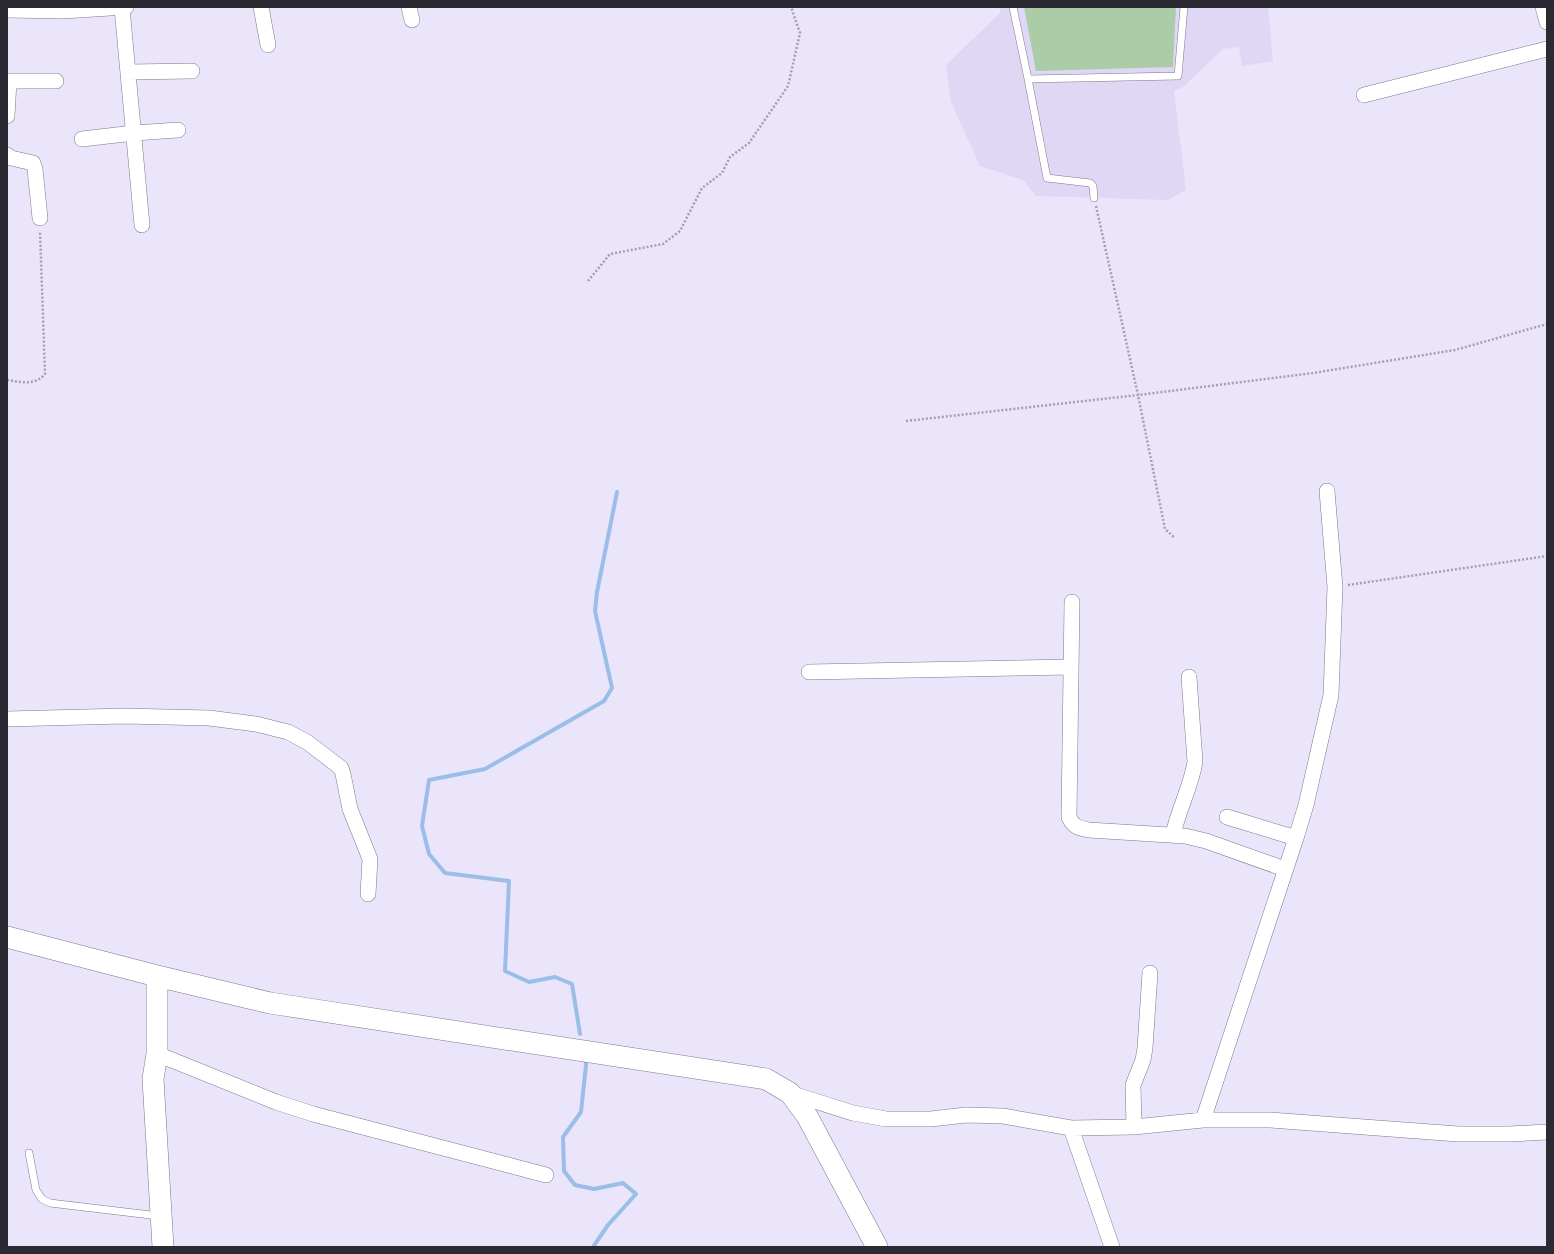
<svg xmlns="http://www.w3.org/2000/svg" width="1554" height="1254" viewBox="0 0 1554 1254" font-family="Montserrat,sans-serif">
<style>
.built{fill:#dfd7f4}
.green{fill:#aacda8}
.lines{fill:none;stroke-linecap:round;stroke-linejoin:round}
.stream{stroke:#9abee8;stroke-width:4}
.lane-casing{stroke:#7e788b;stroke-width:8}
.street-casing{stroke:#7e788b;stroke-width:16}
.secondary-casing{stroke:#7e788b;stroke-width:22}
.path{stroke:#a49fb0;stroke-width:2.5;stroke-dasharray:2 2;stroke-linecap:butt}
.lane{stroke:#fff;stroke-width:7}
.street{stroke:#fff;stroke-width:15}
.secondary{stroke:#fff;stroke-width:21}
</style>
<rect width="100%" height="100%" fill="#ebe5fb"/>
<path class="built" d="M1000,7H1268L1273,61L1242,66L1239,47L1223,49L1183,87L1174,91L1186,190L1168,200L1036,196L1023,180L980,166L951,102L946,65L1000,13Z"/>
<path class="green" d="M1024,7H1176L1173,67L1036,71Z"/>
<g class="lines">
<path class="stream" d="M580,1034L572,984L555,977L529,982L505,971L509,881L445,873L429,854L422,826L429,780L485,769L604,701L612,688L595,611L597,592L617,492
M585,1058L586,1065L581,1112L563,1137L564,1171L575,1185L594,1189L623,1183L636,1194L608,1225L593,1247"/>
<g class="lane-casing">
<path id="lane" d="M1013,7L1028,79L1178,76L1184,7
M1028,79L1047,178L1090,183L1093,186L1094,198
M29,1153L36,1190L42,1199L50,1203L159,1216"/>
</g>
<g class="street-casing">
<path id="street" d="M261,7L268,45
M409,7L412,20
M1543,7L1547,22
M122,8L142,225
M7,10L63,11L126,7
M129,72L192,71
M7,81H56
M1364,95L1547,49
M7,116L9,81
M82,139L134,133L178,130
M7,155L11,158L33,163L35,169L40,218
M1072,602L1069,817C1073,827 1079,828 1089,830L1185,836L1206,841L1285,869
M809,672L1071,667
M7,719L124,716L209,718L256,724L288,732L307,742L341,768L343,774L350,809L370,859L368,894
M1227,817L1296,838
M1173,835C1178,810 1191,787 1195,762L1189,677
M157,1054L276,1102L313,1114L546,1175
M790,1093L853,1113L886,1119H931L966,1115L1003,1116L1071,1128L1134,1127L1203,1120H1270L1458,1134H1510L1547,1132
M1203,1120L1296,838L1306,805L1331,695L1335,587L1327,491
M1134,1127L1133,1085L1143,1060L1145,1048L1150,973
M1071,1128L1112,1247"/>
</g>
<g class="secondary-casing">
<path id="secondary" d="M7,937L157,976L270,1003L766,1079L790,1093L807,1116L877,1247
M157,976V1054L153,1079L163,1247"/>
</g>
<path class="path" d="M1096,206L1138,395L1165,529L1175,538
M588,281L610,254L663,244L680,231L702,188L722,173L730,157L749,143L788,86L800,33L791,7
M7,380C21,382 35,386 45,374L40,231
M906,421L1138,395L1313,373L1455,350L1547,324
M1348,585L1547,556"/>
<use href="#lane" class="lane"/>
<use href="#street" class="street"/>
<use href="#secondary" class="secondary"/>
</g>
<rect width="1554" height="1254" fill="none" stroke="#2b2931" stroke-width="16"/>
</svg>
